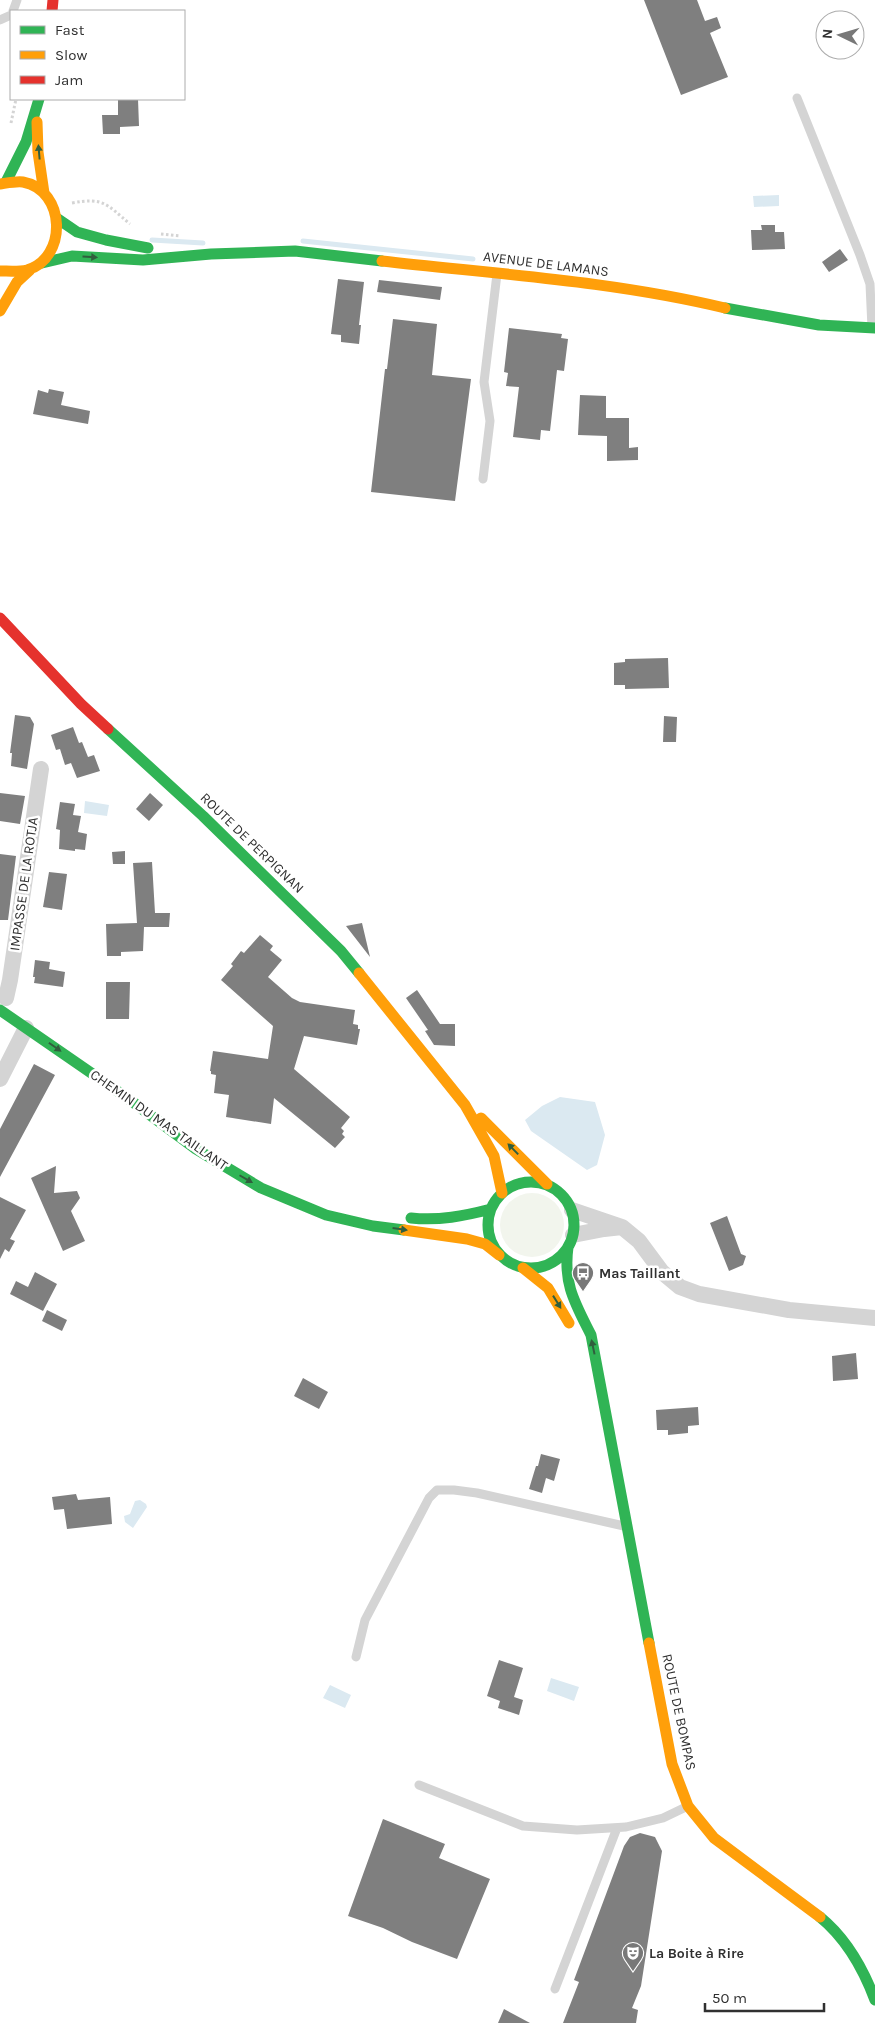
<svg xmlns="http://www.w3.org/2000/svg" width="875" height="2023" viewBox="0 0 875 2023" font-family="Karla,sans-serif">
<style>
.green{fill:#f2f5ed}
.water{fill:#dbe9f1}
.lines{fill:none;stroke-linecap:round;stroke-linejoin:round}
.stream{stroke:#dbe9f1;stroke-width:5}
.building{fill:#7f7f7f}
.path{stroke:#d4d4d4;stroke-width:3;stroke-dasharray:2.5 2.5;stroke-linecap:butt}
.lane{stroke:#d4d4d4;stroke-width:9}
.street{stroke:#d4d4d4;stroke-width:16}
.fast{stroke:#30b455;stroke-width:11}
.slow{stroke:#ff9f0a;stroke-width:11}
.jam{stroke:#e5322d;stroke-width:11}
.oneway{fill:#305e3d}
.labels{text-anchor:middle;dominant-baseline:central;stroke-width:5;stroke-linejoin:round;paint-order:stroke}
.street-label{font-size:14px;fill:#303030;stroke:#fff}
.poi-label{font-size:14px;font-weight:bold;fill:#303030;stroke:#fff;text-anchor:start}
</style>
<rect width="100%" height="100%" fill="#fff"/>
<path class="green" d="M500 1225a32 32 0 1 1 64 0a32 32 0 1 1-64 0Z"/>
<path class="water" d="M779,195V206L754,207L753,196Z
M85,801L109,805L107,816L84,813Z
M560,1097L595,1102L605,1135L597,1165L587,1170L531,1131L525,1120L542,1106Z
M140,1500L146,1504L147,1507L133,1528L125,1522L124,1516L130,1514L135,1501Z
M551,1678L579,1687L574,1701L547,1691Z
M330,1685L351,1695L345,1708L323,1698Z"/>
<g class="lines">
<path class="stream" d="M152,240L203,243
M303,241L473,259"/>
</g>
<path class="building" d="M644,0H697L705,21L717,17L721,28L710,33L728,77L681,95Z
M118,99H138L139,126L120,127V134H103L102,115H118Z
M761,225H775V232H784L785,249L752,250L751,230H762Z
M840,249L848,260L829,272L822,262Z
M338,279L364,282L359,325H361L359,344L341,342V335L331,334Z
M379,280L442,287L440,300L377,292Z
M393,319L437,324L432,375L471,379L455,501L371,492L385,369H387Z
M509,328L562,334L561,338L568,339L564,371L557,370L550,431L541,430L540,440L513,437L519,387L506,386L508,373L504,372Z
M49,389L64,392L61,405L90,411L88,424L33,414L38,390L48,393Z
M580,395L606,396V418H629V448L638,447V460L607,461V436L578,435Z
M668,658L669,688L625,689V685H614V663L625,662V659Z
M15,715L30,717L34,724L27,769L11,766L12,753H10Z
M664,716L677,717L676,742H663Z
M73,727L79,743L82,742L88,757L94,755L100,771L77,778L71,763L65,765L60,749L56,750L51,735Z
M0,793L25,796L20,824L0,821Z
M150,793L163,805L149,821L136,809Z
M60,802L75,804L73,815L81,816L78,832L87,834L85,850L75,849V851L59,849L60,830L56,829Z
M125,851V864H113L112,852Z
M0,854L16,856L8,920H0Z
M152,862L155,913H170L169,927H144L143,951L121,952V956H107L106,924L137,923L133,863Z
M49,872L67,874L62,910L43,907Z
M362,923L370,957L346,926Z
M260,935L273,946L270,950L282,960L268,977L292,998L300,1002L355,1010L353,1024L358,1025V1029H360L357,1045L304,1036L294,1069L350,1117L341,1128L344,1131L342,1134L345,1137L335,1148L274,1098L271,1124L226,1117L229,1095L214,1093L216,1075L211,1074V1071H210L213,1051L268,1059L273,1026L221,980L233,966L231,964L241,951L244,953Z
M35,960L50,962L49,969L65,972L63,987L34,983L35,977H33Z
M106,982H130L129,1019H106Z
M417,990L440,1024H455V1046L434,1045L425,1031L428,1030L406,998Z
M34,1064L55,1075L0,1177V1129Z
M56,1166L54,1193L77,1191L80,1198L71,1211L85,1241L63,1251L31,1178Z
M0,1197L26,1210L10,1239L15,1241L9,1252L5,1249L0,1259Z
M727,1216L741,1254L746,1256L743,1265L729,1271L710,1223Z
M35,1272L57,1284L43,1311L10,1294L16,1281L28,1287Z
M47,1310L67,1320L62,1331L42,1321Z
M856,1353L858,1379L833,1381L832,1356Z
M303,1378L328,1392L319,1409L294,1396Z
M698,1407L699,1425L688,1426V1433L668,1435V1430H657L656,1410Z
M541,1454L560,1459L554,1481L546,1478L542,1493L529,1489L536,1466H538Z
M76,1494L78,1500L110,1497L112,1524L67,1529L64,1509L54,1510L52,1497Z
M499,1660L523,1668L514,1697L523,1700L519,1715L498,1708L500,1701L487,1696Z
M383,1819L445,1844L439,1858L490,1879L457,1959L412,1942L383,1928L348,1916Z
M640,1833L655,1837L662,1851L641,1986L632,2008L638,2010L636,2023H563L579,1982L574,1980L624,1846L630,1837Z
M504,2009L530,2023H498Z"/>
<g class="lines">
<path class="path" d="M11,123L16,99
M72,203C104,197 106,204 130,224
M161,234L180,236"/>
<path class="lane" d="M13,11L17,0
M0,20L11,15
M797,98L860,255L870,284L872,328
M483,479L490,421L484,382L497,274
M356,1657L365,1620L429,1498L437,1490H454L477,1493L624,1526
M419,1785L523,1826L577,1830L626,1827L663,1818L688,1806
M555,1989L617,1828"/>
<path class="street" d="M6,998L10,980L41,769
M0,1079L26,1028
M572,1210L622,1227L604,1229L573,1235
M622,1227L639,1241L662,1272L680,1287L699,1294L789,1310L875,1318"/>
<path class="fast" d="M6,182L26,142L39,99
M58,219L77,232L106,240L148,248
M42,263L72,256L143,260L211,254L295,251L382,261
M725,308L819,325L875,328
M108,729L203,816L341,951L359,973
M0,1010L126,1097L196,1149L261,1188L326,1215L373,1226L404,1230
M488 1225a43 43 0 1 1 86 0a43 43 0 1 1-86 0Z
M411,1218C439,1221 464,1216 491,1209
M568,1247C563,1284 575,1303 591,1335L649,1643
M820,1917C847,1939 863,1968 875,2000"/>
<path class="slow" d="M37,122L38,152L44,193
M0,184C7,183 17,181 23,182C66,190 68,258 27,270C19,272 8,271 0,271
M382,261C496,274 613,281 725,308
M0,311L17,282L30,270
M359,973L465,1105L494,1156L502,1193
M481,1118L547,1184
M404,1230L467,1239L485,1244L499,1255
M523,1268L548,1288L569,1323
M649,1643L672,1764L688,1806L714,1838L820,1917"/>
<path class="jam" d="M52,11L53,0
M0,618L81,704L108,729"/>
</g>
<defs><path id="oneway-solid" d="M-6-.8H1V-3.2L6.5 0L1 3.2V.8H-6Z" transform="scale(1.25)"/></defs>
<g class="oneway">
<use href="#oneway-solid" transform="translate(39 152) rotate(-95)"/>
<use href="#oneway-solid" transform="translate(90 257) rotate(3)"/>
<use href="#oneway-solid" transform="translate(55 1047) rotate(35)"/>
<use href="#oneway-solid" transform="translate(513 1149) rotate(-134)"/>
<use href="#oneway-solid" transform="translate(246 1179) rotate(30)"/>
<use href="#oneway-solid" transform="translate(400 1229) rotate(8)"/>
<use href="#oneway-solid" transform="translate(557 1302) rotate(58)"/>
<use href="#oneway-solid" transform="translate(593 1347) rotate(-102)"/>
</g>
<defs>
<g id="bus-pin" transform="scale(1.125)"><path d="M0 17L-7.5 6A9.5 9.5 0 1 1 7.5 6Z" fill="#787878" stroke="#fff"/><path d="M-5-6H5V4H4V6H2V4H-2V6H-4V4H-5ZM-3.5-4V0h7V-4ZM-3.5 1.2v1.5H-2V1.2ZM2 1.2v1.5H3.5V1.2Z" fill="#fff"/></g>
<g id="theatre-pin" transform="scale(1.125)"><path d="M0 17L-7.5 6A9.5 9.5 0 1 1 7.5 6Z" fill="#787878" stroke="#fff"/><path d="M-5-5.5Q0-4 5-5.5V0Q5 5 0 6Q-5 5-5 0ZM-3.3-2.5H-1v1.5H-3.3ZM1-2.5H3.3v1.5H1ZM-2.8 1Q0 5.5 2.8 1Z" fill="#fff"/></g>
</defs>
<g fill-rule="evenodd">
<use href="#bus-pin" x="583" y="1273"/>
<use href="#theatre-pin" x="633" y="1953"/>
</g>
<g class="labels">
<g class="street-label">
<text transform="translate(546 264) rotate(7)">AVENUE DE LAMANS</text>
<text transform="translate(252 843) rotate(44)">ROUTE DE PERPIGNAN</text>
<text transform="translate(24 884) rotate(-82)">IMPASSE DE LA ROTJA</text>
<text transform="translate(159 1120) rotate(35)">CHEMIN DU MAS TAILLANT</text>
<text transform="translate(679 1712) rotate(78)">ROUTE DE BOMPAS</text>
</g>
<g class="poi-label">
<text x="599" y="1273">Mas Taillant</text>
<text x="649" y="1953">La Boite à Rire</text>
</g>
</g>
<rect x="10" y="10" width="175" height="90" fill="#ffffff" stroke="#acacac"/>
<rect x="20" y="26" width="25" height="8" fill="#30b455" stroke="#acacac"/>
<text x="55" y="35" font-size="15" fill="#303030">Fast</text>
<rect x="20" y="51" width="25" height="8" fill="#ff9f0a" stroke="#acacac"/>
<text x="55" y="60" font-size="15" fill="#303030">Slow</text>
<rect x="20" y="76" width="25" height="8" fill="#e5322d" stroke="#acacac"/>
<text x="55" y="85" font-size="15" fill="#303030">Jam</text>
<g transform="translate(840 35) rotate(275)"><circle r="24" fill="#ffffff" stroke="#acacac"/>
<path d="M0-4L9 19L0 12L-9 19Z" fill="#787878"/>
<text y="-8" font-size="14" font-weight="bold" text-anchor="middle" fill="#303030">N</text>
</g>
<path d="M705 2003v8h119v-8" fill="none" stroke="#303030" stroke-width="2.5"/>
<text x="712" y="2003" font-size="15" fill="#303030" stroke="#ffffff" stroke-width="4" paint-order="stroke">50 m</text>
</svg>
